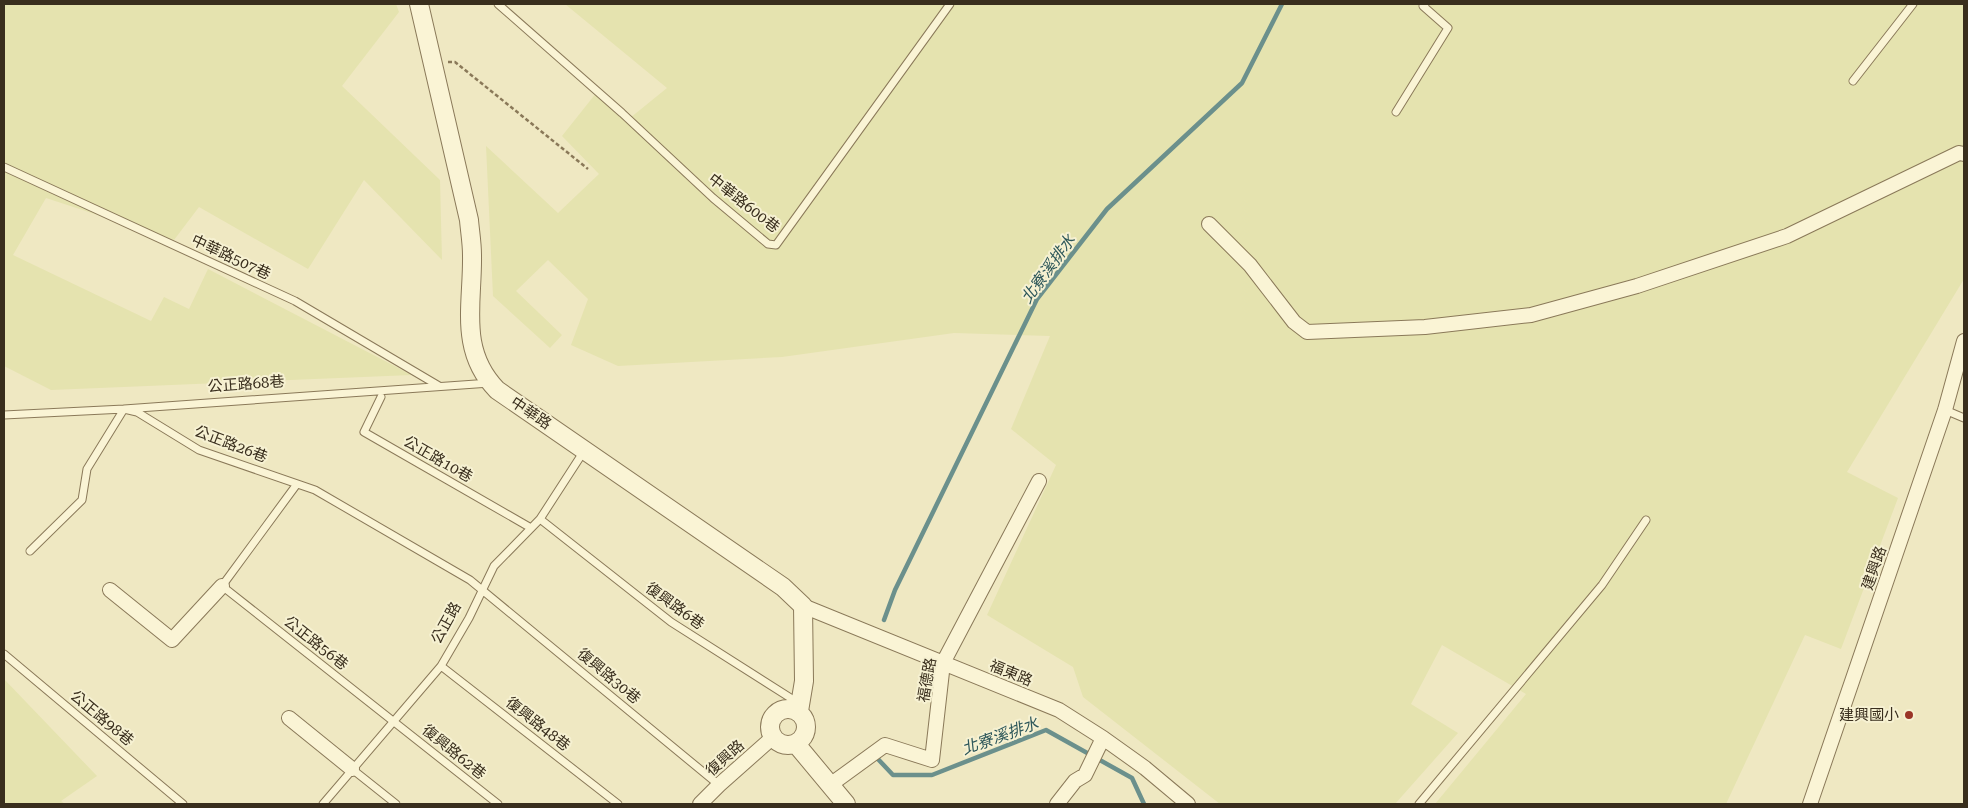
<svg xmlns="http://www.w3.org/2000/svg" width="1968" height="808" viewBox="0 0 1968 808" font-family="'Roboto Serif','Noto Sans TC',serif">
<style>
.farmland{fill:#e5e3af}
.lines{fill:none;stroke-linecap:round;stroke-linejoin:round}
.stream{stroke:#6b908c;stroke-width:4.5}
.service-casing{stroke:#8a7959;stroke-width:9}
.minor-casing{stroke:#8a7959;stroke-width:16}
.tertiary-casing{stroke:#8a7959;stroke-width:20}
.path{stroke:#8a7959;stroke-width:2.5;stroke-dasharray:4 2.5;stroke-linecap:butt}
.service{stroke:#faf4d5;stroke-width:7}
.minor{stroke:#faf4d5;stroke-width:14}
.tertiary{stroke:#faf4d5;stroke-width:18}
.poi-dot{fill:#9a3527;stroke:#f6f1d2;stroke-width:2}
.labels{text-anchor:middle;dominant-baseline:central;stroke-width:4;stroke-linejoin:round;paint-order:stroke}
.street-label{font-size:15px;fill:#392e1d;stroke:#f6f1d2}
.poi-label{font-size:15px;fill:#392e1d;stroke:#f6f1d2;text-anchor:end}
.water-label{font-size:16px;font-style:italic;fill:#2c5659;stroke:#f6f1d2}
</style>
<rect width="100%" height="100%" fill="#efe8c2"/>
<path class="farmland" d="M4,4H396L399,12L342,86L440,180L442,260L364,180L308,269L199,207L174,240L46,198L13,255L151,321L164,297L189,309L208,269L412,375L51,390L4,366Z
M565,4H1964V279L1847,472L1898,498L1841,649L1805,635L1726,804H1435L1526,694L1442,645L1411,704L1458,733L1395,804H1220L1083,697L1073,667L987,615L1056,465L1011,429L1050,336L954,333L782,357L618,366L571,345L588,299L548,260L516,291L562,335L550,348L493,296L486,146L558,213L599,174L562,136L597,92L630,118L667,88Z
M4,679L97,776L61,801L65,804H4Z"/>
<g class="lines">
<path class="stream" d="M884,620L895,590L1037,299L1107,209L1242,83L1282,4
M877,758L893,775H932L1046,730L1132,778L1144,804"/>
<g class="service-casing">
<path id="service" d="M498,4L622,113L713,198L768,244L776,245L950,4
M1853,81L1913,4
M1396,112L1448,28L1423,6L1425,4
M4,167L295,301L439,386
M381,397L364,432L531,528
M1945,410L1964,418
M4,415L124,409L490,383
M297,484L222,586L498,804
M540,519L671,622L800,704
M30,551L82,500L87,469L124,409L137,412L199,450L315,490L470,580L719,785
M4,654L183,804
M441,666L618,804
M352,769L396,804
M323,804L441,666L469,618L494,566L540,519L584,451
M1419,804L1602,585L1646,520"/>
</g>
<g class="minor-casing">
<path id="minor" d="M1209,224L1250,265L1294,322L1307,332L1425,327L1531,315L1637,286L1787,236L1959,153L1964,154
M110,590L172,640L222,586
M803,606L1059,710L1103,738L1145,768L1188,804
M289,718L352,769
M830,785L885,745L932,760L943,663L1039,481
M700,804L719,785L772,738
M1057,804L1075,781L1085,775L1103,738
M1810,804L1945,410L1964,341"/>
</g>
<g class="tertiary-casing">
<path id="tertiary" d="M419,4L469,220C470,232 472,243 472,255C473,303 458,350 497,390L783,587L803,606L804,681L799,711
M770 727a18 18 0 1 1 36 0a18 18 0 1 1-36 0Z
M796,744L846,804"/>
</g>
<path class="path" d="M448,62H455L588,169"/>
<use href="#service" class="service"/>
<use href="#minor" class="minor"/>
<use href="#tertiary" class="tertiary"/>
</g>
<circle class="poi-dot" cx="1909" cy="715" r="5"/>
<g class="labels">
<g class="street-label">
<text transform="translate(744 203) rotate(38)">中華路600巷</text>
<text transform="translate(231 257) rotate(25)">中華路507巷</text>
<text transform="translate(246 384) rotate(-4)">公正路68巷</text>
<text transform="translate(531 413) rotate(34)">中華路</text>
<text transform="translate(231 444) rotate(21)">公正路26巷</text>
<text transform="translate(438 459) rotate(30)">公正路10巷</text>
<text transform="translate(1874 568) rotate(-71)">建興路</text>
<text transform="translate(675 606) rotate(36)">復興路6巷</text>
<text transform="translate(446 623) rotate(-61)">公正路</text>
<text transform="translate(316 643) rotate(38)">公正路56巷</text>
<text transform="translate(1011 673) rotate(22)">福東路</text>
<text transform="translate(609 676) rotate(40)">復興路30巷</text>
<text transform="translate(927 680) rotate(-80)">福德路</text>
<text transform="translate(102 718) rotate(40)">公正路98巷</text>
<text transform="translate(538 724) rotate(38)">復興路48巷</text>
<text transform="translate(454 752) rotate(39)">復興路62巷</text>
<text transform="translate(725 758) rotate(-42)">復興路</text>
</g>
<g class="poi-label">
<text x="1899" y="715">建興國小</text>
</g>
<g class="water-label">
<text transform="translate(1048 269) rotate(-54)">北寮溪排水</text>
<text transform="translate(1000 736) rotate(-20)">北寮溪排水</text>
</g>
</g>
<rect width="1968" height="808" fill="none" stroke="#392e1d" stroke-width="10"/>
</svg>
